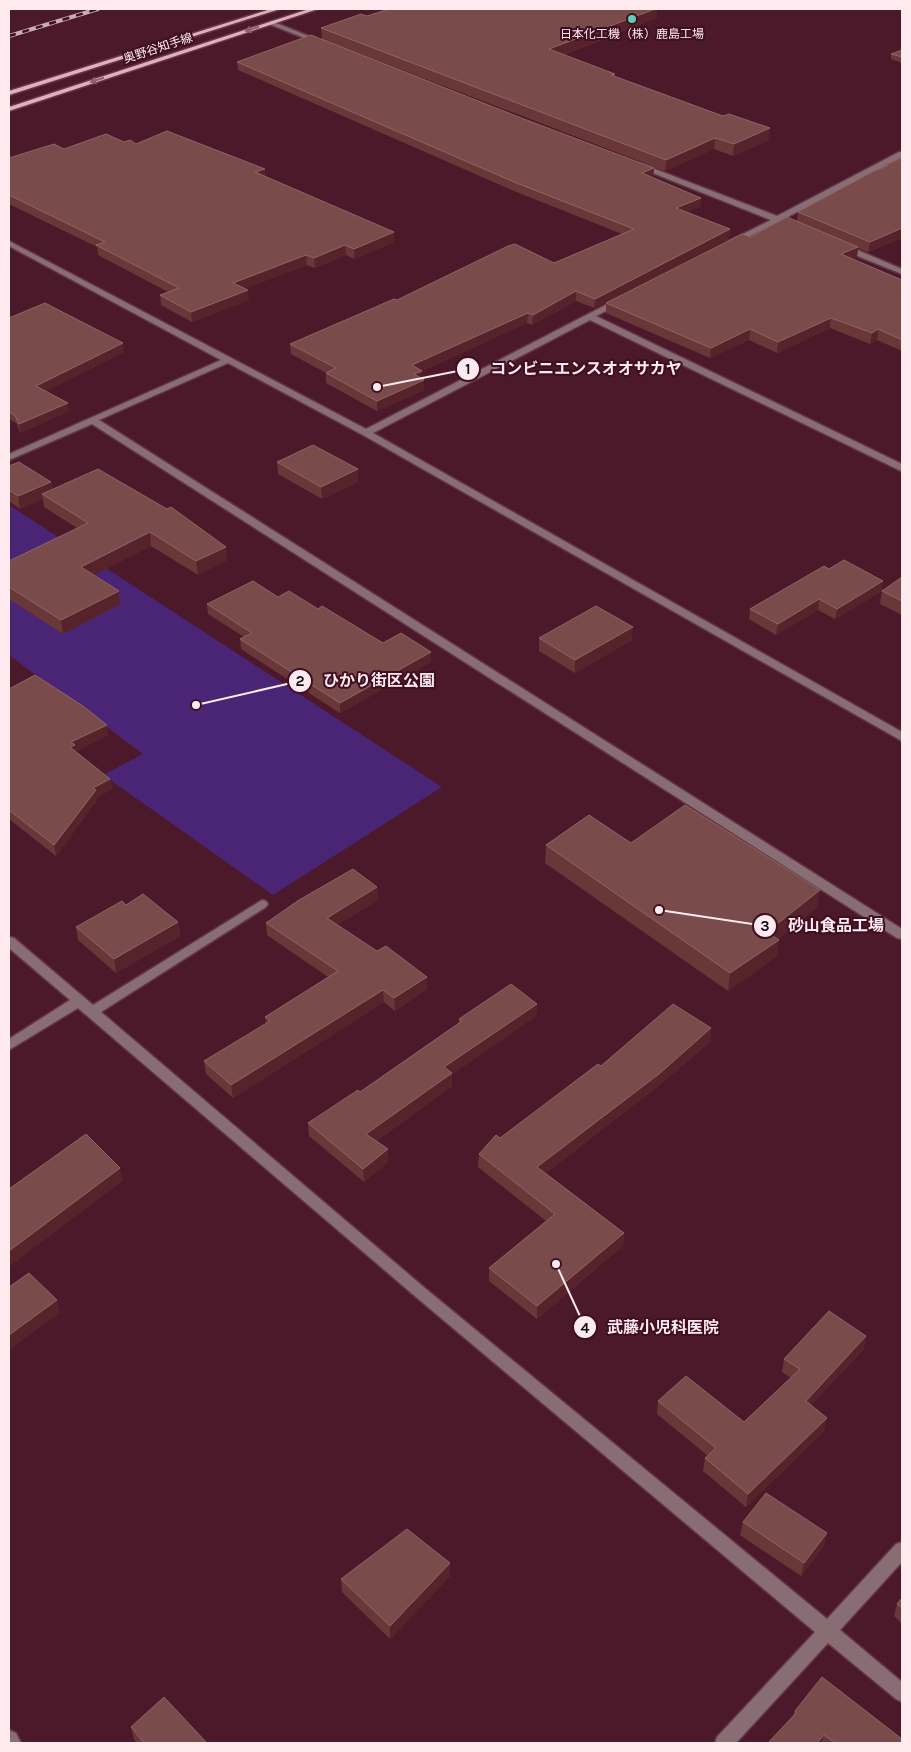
<svg xmlns="http://www.w3.org/2000/svg" width="911" height="1752" viewBox="0 0 911 1752" font-family="Karla,'Noto Sans JP',sans-serif">
<style>
.green{fill:#4a2475}
.lines{fill:none;stroke-linecap:round;stroke-linejoin:round}
.minor-casing{stroke:#643646;stroke-width:3}
.major-casing{stroke:#643646;stroke-width:3}
.minor{fill:#886d74;fill-rule:evenodd}
.major{fill:#e3adbb;fill-rule:evenodd}
.rail-casing{stroke:#c9acb4;stroke-width:4}
.rail{stroke:#3f0e20;stroke-width:2.5;stroke-dasharray:7;stroke-linecap:butt}
.wall{fill:#6a3738}
.shaded-wall{fill:#57232a}
.building{fill:#7a4b4b;stroke:#8f6465}
.oneway{fill:#915e6e}
.poi-dot{fill:#5bcebc;stroke:#3f0e20;stroke-width:2}
.labels{text-anchor:middle;dominant-baseline:central;stroke-width:4;stroke-linejoin:round;paint-order:stroke}
.far-poi-label{font-size:12px;fill:#ffeaef;stroke:#3f0e20}
.far-street-label{font-size:12px;fill:#ffeaef;stroke:#3f0e20}
.leader{fill:none;stroke:#ffeaef;stroke-width:2}
.callout-dot{fill:#ffeaef;stroke:#3f0e20;stroke-width:2}
.mark-label{font-size:15px;text-anchor:middle;font-weight:bold;fill:#111}
.callout-label{font-size:16px;text-anchor:middle;font-weight:bold;fill:#ffeaef;stroke:#3f0e20;stroke-width:4;stroke-linejoin:round;paint-order:stroke}
</style>
<rect width="100%" height="100%" fill="#4b192a"/>
<path class="green" d="M9,505L442,787L273,895L103,775L143,754L9,655Z"/>
<g class="lines">
<g class="minor-casing">
<path id="minor" d="M271,21L321,41L322,42L317,43L269,24L268,23Z
M899,152H902V157L784,219L800,225V229H794L778,222L732,245L728,243L729,241L771,220L635,166L642,164L777,216Z
M9,241L366,429L621,297L624,298V302L596,316L902,464V471L899,470L590,320L373,433L902,732V741L363,435L228,363L99,420L902,929V939L897,938L92,424L9,460V454L221,360L9,246Z
M840,245H846L902,269V274L840,249Z
M262,900L266,901L268,904L266,907L101,1012L426,1289L827,1619L896,1544L902,1542V1562L840,1630L902,1682V1702L896,1699L828,1643L736,1743H715L717,1737L815,1632L416,1297L78,1008L9,1050V1039L70,1000L9,948V937L14,938L93,1005Z
M9,1730L16,1733L21,1743H9Z"/>
</g>
<g class="major-casing">
<path id="major" d="M271,9H280L9,95V91Z
M309,9H318L9,111V107Z"/>
</g>
<use href="#minor" class="minor"/>
<use href="#major" class="major"/>
<g class="rail-casing">
<path id="rail" d="M9,36L98,9"/>
</g>
<use href="#rail" class="rail"/>
</g>
<path class="wall" d="M389,9H657V18L563,55L615,74V77L769,140L733,156L714,149L665,171L327,41L524,119L654,168L653,177H652L701,198L700,207L687,212L730,229L729,239L594,308L576,301L532,325L527,323L422,371V379L424,380V390L377,411L326,383V373L291,354L290,344L397,300L554,263L622,234L514,191L238,70L237,62L322,39L321,28L367,16Z
M902,50V63L891,59V54Z
M124,142L265,169V177L394,232V242L354,259L346,255L315,268L307,265L245,288L249,300L192,322L161,305L160,295L168,292L98,255L97,247L9,204V158L64,149Z
M902,158V238L868,252L858,248L857,257L852,259L902,280V351L877,340L870,344L830,328L777,353L749,340L710,358L606,313V303L750,237L797,221L798,212L885,167V165Z
M9,318L124,352L46,391L69,411L20,433L17,424L9,419Z
M277,462L358,482L322,499L278,474Z
M9,466L51,482L52,490L227,560L198,575L151,546L93,575L119,591L120,604L63,634L9,599V561L77,528L44,507L43,499L20,509L9,501Z
M829,569L882,591L835,619L818,610L776,635L749,619L750,609Z
M902,577V615L880,604L882,591Z
M278,597L318,609L383,643L431,662L340,713L241,649L240,639L244,637L208,614L207,604Z
M539,638L632,640L575,673L539,651Z
M9,689L108,735L76,751V752L110,779L112,789L97,797V800L56,856L9,819Z
M546,845L817,907L778,939L779,940L776,957L728,991L545,863Z
M378,900L337,925L427,989L395,1011L384,1002L233,1098L206,1074L204,1061L266,1024L265,1017L328,977L267,935L266,923Z
M126,905L178,922L180,936L116,973L78,940L76,927Z
M537,1004L536,1016L452,1074V1086L376,1141L388,1149V1162L364,1182L309,1136L308,1123L360,1092L459,1023V1019Z
M711,1028L710,1042L657,1087L546,1173L624,1233L623,1246L537,1319L489,1281V1268L546,1221L478,1167L479,1154L601,1066Z
M866,1336L863,1350L811,1405L824,1431L746,1507L703,1471L705,1458L708,1456L657,1414L658,1401L744,1422L791,1378L782,1372L784,1359Z
M743,1522L824,1546L801,1576L740,1535Z
M450,1576L390,1639L342,1592L341,1579Z
M902,1598V1624L894,1616L897,1604Z
M795,1711L902,1743H768L793,1716Z
M131,1727L207,1743H137L134,1739Z"/>
<path class="shaded-wall" d="M655,9H657V18L549,60V49Z
M770,128L769,140L733,156L734,144Z
M715,138L714,149L665,171L666,160Z
M654,168L653,177L641,182L642,173Z
M265,169L266,178L255,172Z
M701,198L700,207L676,217V208Z
M902,228V238L868,252L870,242Z
M730,229L729,239L594,308L595,299Z
M394,232V242L354,259V249Z
M345,245L346,255L315,268L314,258Z
M858,247L857,257L840,265L841,254Z
M306,255L307,265L234,293L233,283Z
M248,290L249,300L192,322L191,312Z
M576,291V301L532,325L533,315Z
M528,313L527,323L422,371V380H424V390L377,411V401L412,365Z
M831,318L830,328L777,353L778,342Z
M750,329L749,340L710,358L711,348Z
M878,329L877,340L870,344L872,333Z
M123,343L124,352L38,395L36,386Z
M68,403L69,411L20,433L19,424Z
M358,469V482L322,499L321,487Z
M51,482L53,494H42L43,499L20,509L18,496Z
M150,532L151,546L83,581L81,567Z
M226,547L227,560L198,575L196,561Z
M883,581L882,591L835,619L837,609Z
M119,591L120,604L63,634L61,620Z
M819,599L818,610L776,635L778,624Z
M633,627L632,640L575,673V660Z
M431,652V662L340,713V703Z
M107,725L108,735L76,751V755L70,747L71,742Z
M110,779L112,789L97,797V800L56,856L54,845L93,788Z
M377,887L378,900L327,931V918Z
M820,890L817,907L764,950L767,932Z
M178,922L180,936L116,973L114,959Z
M779,940L776,957L728,991L730,973Z
M427,977V989L395,1011L394,998Z
M383,990L384,1002L233,1098L231,1085Z
M537,1004L536,1016L452,1074V1086L367,1147L366,1134L444,1067Z
M711,1028L710,1042L657,1087L537,1180V1167Z
M388,1149V1162L364,1182L363,1169Z
M120,1168L123,1181L9,1267V1251Z
M624,1233L623,1246L537,1319V1306Z
M57,1300L60,1313L9,1350V1335Z
M866,1336L863,1350L803,1414L806,1401Z
M827,1418L824,1431L746,1507L748,1494Z
M827,1533L824,1546L801,1576L804,1563Z
M450,1563V1576L390,1639V1626Z
M824,1735L822,1743H817Z"/>
<path class="building" d="M389,9H655L549,49L615,74L611,75L723,116L729,114L770,128L734,144L715,138L666,160L321,28L361,14L367,16Z
M311,35L524,119L654,168L642,173L701,198L676,208L730,229L595,299L576,291L533,315L528,313L412,365L422,371L414,374L424,380L377,401L326,373L336,368L290,344L394,299L397,300L508,246L515,244L554,263L634,229L514,182L237,62Z
M902,50V57L891,54Z
M167,131L265,169L255,172L394,232L354,249L345,245L314,258L306,255L233,283L248,290L191,312L160,295L179,288L96,245L105,242L9,195V158L54,144L64,149L106,134L124,142L130,140L136,144Z
M902,158V228L870,242L798,212L874,171L888,166L885,165Z
M787,217L858,247L841,254L902,280V340L878,329L872,333L831,318L778,342L750,329L711,348L606,303L742,234L750,237Z
M45,303L123,343L36,386L68,403L19,424L15,416L9,411V318Z
M313,445L358,469L321,487L277,462Z
M19,462L51,482L18,496L9,490V466Z
M98,469L167,509L171,507L226,547L196,561L150,532L81,567L119,591L61,620L9,587V561L88,523L42,494Z
M844,560L883,581L837,609L819,599L778,624L750,609L824,566L829,569Z
M902,577V601L882,591Z
M253,581L278,597L289,591L318,609L322,606L383,643L401,633L431,652L340,703L240,639L252,633L207,604Z
M596,606L633,627L575,660L539,638Z
M35,675L83,706L107,725L71,742L75,745L70,747L110,779L93,788L96,790L54,845L9,810V689Z
M685,805L820,890L767,932L779,940L730,973L546,845L589,815L631,843Z
M353,869L377,887L327,918L377,951L386,946L427,977L394,998L383,990L231,1085L204,1061L270,1021L265,1017L338,971L266,923L299,900Z
M143,894L178,922L114,959L76,927L122,901L126,905Z
M511,984L537,1004L444,1067L452,1073L366,1134L388,1149L363,1169L308,1123L358,1090L360,1092L462,1021L459,1019Z
M673,1004L711,1028L659,1074L537,1167L624,1233L537,1306L489,1268L555,1214L479,1154L496,1135L500,1138L598,1064L601,1066Z
M86,1134L120,1168L9,1251V1189Z
M29,1273L57,1300L9,1335V1287Z
M829,1311L866,1336L806,1401L827,1418L748,1494L705,1458L716,1448L658,1401L686,1376L744,1422L800,1369L784,1359Z
M766,1493L827,1533L804,1563L743,1522Z
M407,1529L450,1563L390,1626L341,1579Z
M902,1598V1608L897,1604Z
M822,1677L902,1739V1743H835L824,1735L817,1743H768L796,1713L795,1711Z
M164,1697L207,1743H144L131,1727Z"/>
<defs><path id="oneway-solid" d="M-6-.8H1V-3.2L6.5 0L1 3.2V.8H-6Z" transform="scale(1.25)"/></defs>
<g class="oneway">
<use href="#oneway-solid" transform="translate(252 29) rotate(162)"/>
<use href="#oneway-solid" transform="translate(97 80) rotate(162)"/>
</g>
<circle class="poi-dot" cx="632" cy="19" r="5"/>
<g class="labels">
<g class="far-poi-label">
<text x="632" y="34">日本化工機（株）鹿島工場</text>
</g>
<g class="far-street-label">
<text transform="translate(158 48) rotate(-18)">奥野谷知手線</text>
</g>
</g>
<path class="leader" d="M377 387L468 369M196 705L300 681M659 910L765 926M556 1264L585 1327"/>
<g class="callout-dot">
<circle cx="377" cy="387" r="5"/>
<circle cx="196" cy="705" r="5"/>
<circle cx="659" cy="910" r="5"/>
<circle cx="556" cy="1264" r="5"/>
<circle cx="468" cy="369" r="12"/>
<circle cx="300" cy="681" r="12"/>
<circle cx="765" cy="926" r="12"/>
<circle cx="585" cy="1327" r="12"/>
</g>
<g class="mark-label">
<text x="468" y="374">1</text>
<text x="300" y="686">2</text>
<text x="765" y="931">3</text>
<text x="585" y="1333">4</text>
</g>
<g class="callout-label">
<text x="586" y="374">コンビニエンスオオサカヤ</text>
<text x="379" y="686">ひかり街区公園</text>
<text x="836" y="931">砂山食品工場</text>
<text x="663" y="1333">武藤小児科医院</text>
</g>
<rect width="911" height="1752" fill="none" stroke="#ffeaef" stroke-width="20"/>
</svg>
